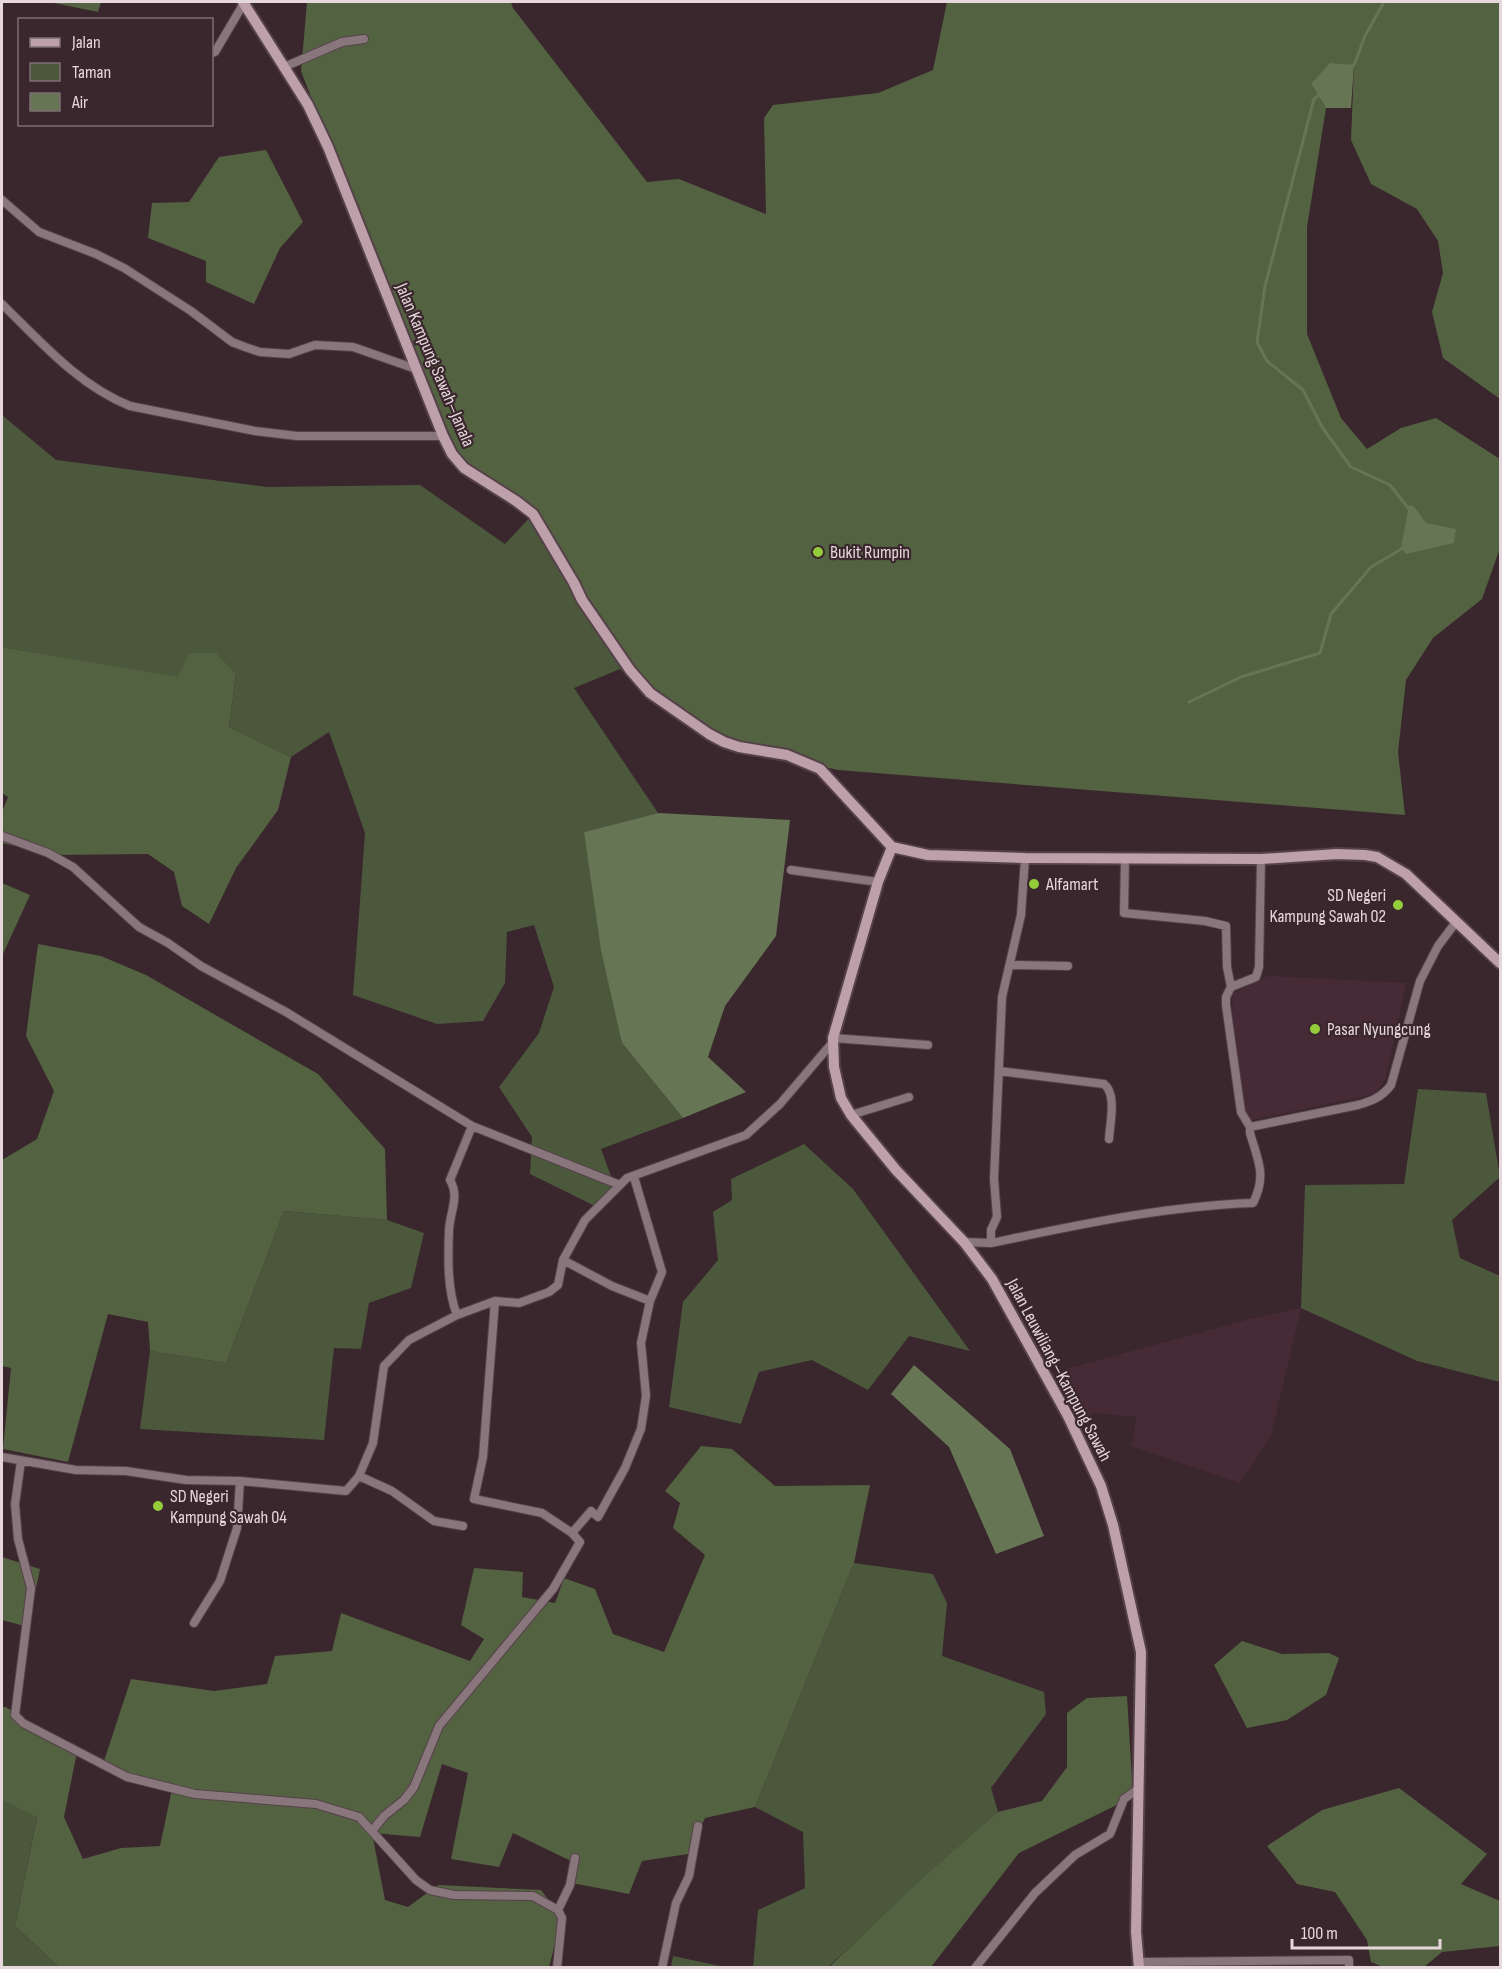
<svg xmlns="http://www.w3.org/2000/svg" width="1502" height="1969" viewBox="0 0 1502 1969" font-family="'Sofia Sans Condensed',sans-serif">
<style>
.built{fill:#462b36}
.green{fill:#4b583c}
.forest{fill:#536241}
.water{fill:#667654}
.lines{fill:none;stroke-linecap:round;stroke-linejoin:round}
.stream{stroke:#667654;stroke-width:3}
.minor-casing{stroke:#554249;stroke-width:10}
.secondary-casing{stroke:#554249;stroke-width:14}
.minor{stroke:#89767d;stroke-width:8}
.secondary{stroke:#bda0aa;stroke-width:10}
.poi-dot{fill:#95cc3b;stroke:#3a262d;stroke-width:2}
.labels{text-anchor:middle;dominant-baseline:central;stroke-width:4.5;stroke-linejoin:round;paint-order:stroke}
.street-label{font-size:18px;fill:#e5d7dc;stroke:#3a262d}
.poi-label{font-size:18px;fill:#e5d7dc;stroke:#3a262d;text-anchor:start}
</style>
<rect width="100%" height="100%" fill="#3a262d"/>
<path class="built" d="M1268,976L1406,983L1386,1078L1375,1094L1247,1121L1235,1064L1232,994Z
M1301,1308L1271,1436L1240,1483L1131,1446L1137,1417L1096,1413L1076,1421L1055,1372L1250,1319Z"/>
<path class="green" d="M2,415L56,460L267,487L420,485L505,544L533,514L620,669L574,688L658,813L584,832L622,1043L683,1118L601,1149L615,1187L595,1206L530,1174L532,1137L499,1087L539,1033L554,987L534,925L507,932L505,983L483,1021L437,1024L353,995L365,833L329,732L291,757L229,727L236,675L179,678L2,647Z
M1418,1089L1486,1093L1500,1177L1452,1220L1460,1258L1500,1276V1382L1417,1361L1301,1308L1305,1185L1404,1184Z
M804,1144L853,1189L970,1351L909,1336L868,1390L812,1360L759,1372L741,1424L669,1407L683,1302L718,1260L713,1212L732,1200L731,1179Z
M284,1211L387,1220L424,1233L411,1288L369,1303L361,1349L334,1348L324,1440L140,1429L150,1351L226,1363Z
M854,1563L933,1574L947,1603L942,1656L1044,1692L1046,1714L991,1788L998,1812L828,1967L753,1968L758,1910L805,1888L803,1832L755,1807Z
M2,1800L37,1816L15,1926L59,1967L2,1968Z
M673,1956L725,1967H671Z"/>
<path class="forest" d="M49,2H101L98,12Z
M307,2H511L513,8L647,182L679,179L766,214L764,118L773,105L878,93L933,70L947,2H1500V399L1443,358L1432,312L1443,273L1438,241L1417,209L1371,184L1351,140L1354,65L1311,84L1326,108L1307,227V334L1341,418L1367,449L1401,428L1436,418L1500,459V548L1482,599L1433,638L1406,680L1398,752L1405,815L838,770L752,750L686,724L620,669L533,514L480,478L446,445L301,71Z
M266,150L303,222L280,248L254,304L206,282V261L148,238L152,203L189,202L219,157Z
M2,647L178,677L189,653H216L236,674L229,727L291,757L278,810L236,868L209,924L182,906L174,872L148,854L53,855L2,843V812L8,797L2,793Z
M2,883L30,895L2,956Z
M38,944L101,956L146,975L318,1074L385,1149L387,1220L284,1211L226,1363L150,1351L148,1322L108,1314L68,1462L3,1449L11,1368L2,1366V1160L37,1139L54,1091L26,1036Z
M701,1446L732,1449L775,1486L870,1485L854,1563L755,1807L705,1818L688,1854L642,1861L629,1894L572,1883L571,1861L513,1833L499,1867L451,1859L468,1773L442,1764L420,1837L372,1833L385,1900L408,1907L438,1885L541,1890L562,1917L549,1967H59L15,1926L37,1817L2,1800V1707H6L77,1752L64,1817L83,1859L121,1848L160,1846L172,1789L124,1777L103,1764L131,1679L214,1691L267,1684L275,1656L332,1651L341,1613L470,1661L484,1639L461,1625L474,1568L523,1572L522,1597L555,1603L564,1578L595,1589L613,1634L664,1652L705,1555L673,1528L680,1503L665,1491Z
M2,1557L40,1569L28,1627L2,1620Z
M1242,1641L1282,1654L1329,1653L1339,1658L1326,1695L1287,1720L1247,1728L1214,1665Z
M1127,1696L1133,1797L1019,1853L931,1967L828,1968L924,1877L998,1812L1042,1801L1067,1767V1713L1087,1698Z
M1399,1788L1487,1854L1461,1884L1500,1901V1946L1442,1952L1424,1967H1383L1371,1962L1367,1940L1335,1892L1297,1884L1267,1846L1322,1810Z"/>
<path class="water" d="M1330,63L1354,65L1351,108H1326L1311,84Z
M1409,505L1414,506L1426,523L1456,529L1454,543L1406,554L1401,548Z
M658,813L790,820L776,936L725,1006L708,1057L746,1092L683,1118L622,1043L601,950L584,832Z
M914,1365L1010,1449L1044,1536L996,1554L949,1447L891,1394Z"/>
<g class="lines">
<path class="stream" d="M1351,67L1354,65L1365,36L1384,2
M1321,93L1314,99L1265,286L1257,342L1267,361L1303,390L1322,427L1351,467L1390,485L1409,509
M1189,702L1241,677L1320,653L1331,614L1371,567L1403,548"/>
<g class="minor-casing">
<path id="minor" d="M212,53L215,52L244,3
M284,67L342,42L364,39
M2,200L39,232L96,254L124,268L191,311L232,342L245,347L260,352L289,354L315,345L353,347L416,369
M2,304C41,342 78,385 130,406L255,431L297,436H443
M2,836L48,853L73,867L139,927L168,943L201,966L286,1012L472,1126L620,1185
M1125,858L1124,913L1205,921L1226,926L1227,967L1231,987
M791,870L878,882
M1010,965L1068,966
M833,1038L928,1045
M999,1071L1104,1084C1117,1094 1110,1123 1109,1139
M851,1115L909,1097
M1250,1127L1358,1105C1372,1101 1382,1097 1391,1085L1420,981L1438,946L1456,922
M964,1242L991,1243C1078,1225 1164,1206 1253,1203C1267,1175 1258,1161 1250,1133V1127L1241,1112L1226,1005V997L1231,987L1256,977L1259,967L1261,859
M991,1243V1230L997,1217L994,1179L1002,997L1021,915L1025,858
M563,1260L612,1286L650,1301
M457,1315C447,1290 448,1257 449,1230C450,1211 460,1197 450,1180L472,1126
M2,1457L76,1470L126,1471L186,1480L240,1481L346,1491L359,1476L373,1443L384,1366L409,1340L457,1315L495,1301L519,1303L549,1292L558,1285L563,1260L585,1220L627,1178L746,1135L780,1104L832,1043
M21,1461L15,1504L18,1539L31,1588L15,1715L23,1723L127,1777L195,1794L316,1804L359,1817L416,1880L430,1890L454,1895L533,1896L558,1910L562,1918L557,1968
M359,1476L392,1491L434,1521L463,1526
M572,1533L591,1511L598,1517L625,1468L641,1429L646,1396L641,1343L650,1301L662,1272L634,1177
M194,1623L220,1581L237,1528L240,1481
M372,1831L384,1816L404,1800L414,1787L439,1726L553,1589L580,1542L572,1533L542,1513L474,1499L483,1457L495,1301
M558,1910L570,1885L575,1858
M1139,1962L1349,1960V1968
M662,1968L676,1903L689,1876L698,1826
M975,1968L1035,1893L1075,1855L1110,1834L1124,1799L1138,1789"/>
</g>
<g class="secondary-casing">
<path id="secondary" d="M243,2L308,105L328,147L443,436L452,454L464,468L516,501L533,514L574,583L582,600L630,670L650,693L709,734L724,742L739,747L787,755L820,769L892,847
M892,847L878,882L833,1038L834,1067L841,1098L851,1115L896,1170L964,1242L992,1279L1068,1416L1101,1486L1113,1525L1141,1652L1136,1932L1139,1968
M892,847L928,855L1025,858L1261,859L1337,854L1365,855L1377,857L1406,874L1500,963"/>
</g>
<use href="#minor" class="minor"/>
<use href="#secondary" class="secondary"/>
</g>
<g class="poi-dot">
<circle cx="818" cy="552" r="6"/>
<circle cx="1034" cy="884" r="6"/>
<circle cx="1398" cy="905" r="6"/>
<circle cx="1315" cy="1029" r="6"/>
<circle cx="158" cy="1506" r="6"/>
</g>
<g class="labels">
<g class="street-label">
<text transform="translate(435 365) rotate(67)">Jalan Kampung Sawah–Janala</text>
<text transform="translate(1059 1370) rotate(62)">Jalan Leuwiliang–Kampung Sawah</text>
</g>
<g class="poi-label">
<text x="830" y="552">Bukit Rumpin</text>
<text x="1046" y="884">Alfamart</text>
<text x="1386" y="895" text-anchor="end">SD Negeri<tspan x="1386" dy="21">Kampung Sawah 02</tspan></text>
<text x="1327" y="1029">Pasar Nyungcung</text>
<text x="170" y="1496">SD Negeri<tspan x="170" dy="21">Kampung Sawah 04</tspan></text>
</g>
</g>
<rect width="1502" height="1969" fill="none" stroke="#e5d7dc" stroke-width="6"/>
<rect x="18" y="18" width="195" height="108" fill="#3a262d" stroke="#7e6d73" stroke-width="1.5"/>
<rect x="30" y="38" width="30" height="9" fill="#bda0aa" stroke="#7e6d73" stroke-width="1.5"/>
<text x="72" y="48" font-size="18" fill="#e5d7dc">Jalan</text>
<rect x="30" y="63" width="30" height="18" fill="#4b583c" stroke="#7e6d73" stroke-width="1.5"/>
<text x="72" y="78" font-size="18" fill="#e5d7dc">Taman</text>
<rect x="30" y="93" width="30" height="18" fill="#667654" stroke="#7e6d73" stroke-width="1.5"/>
<text x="72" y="108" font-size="18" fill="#e5d7dc">Air</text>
<path d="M1292 1939v9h148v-9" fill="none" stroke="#e5d7dc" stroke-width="3"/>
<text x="1301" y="1939" font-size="18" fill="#e5d7dc" stroke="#3a262d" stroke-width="4.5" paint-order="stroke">100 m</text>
</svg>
